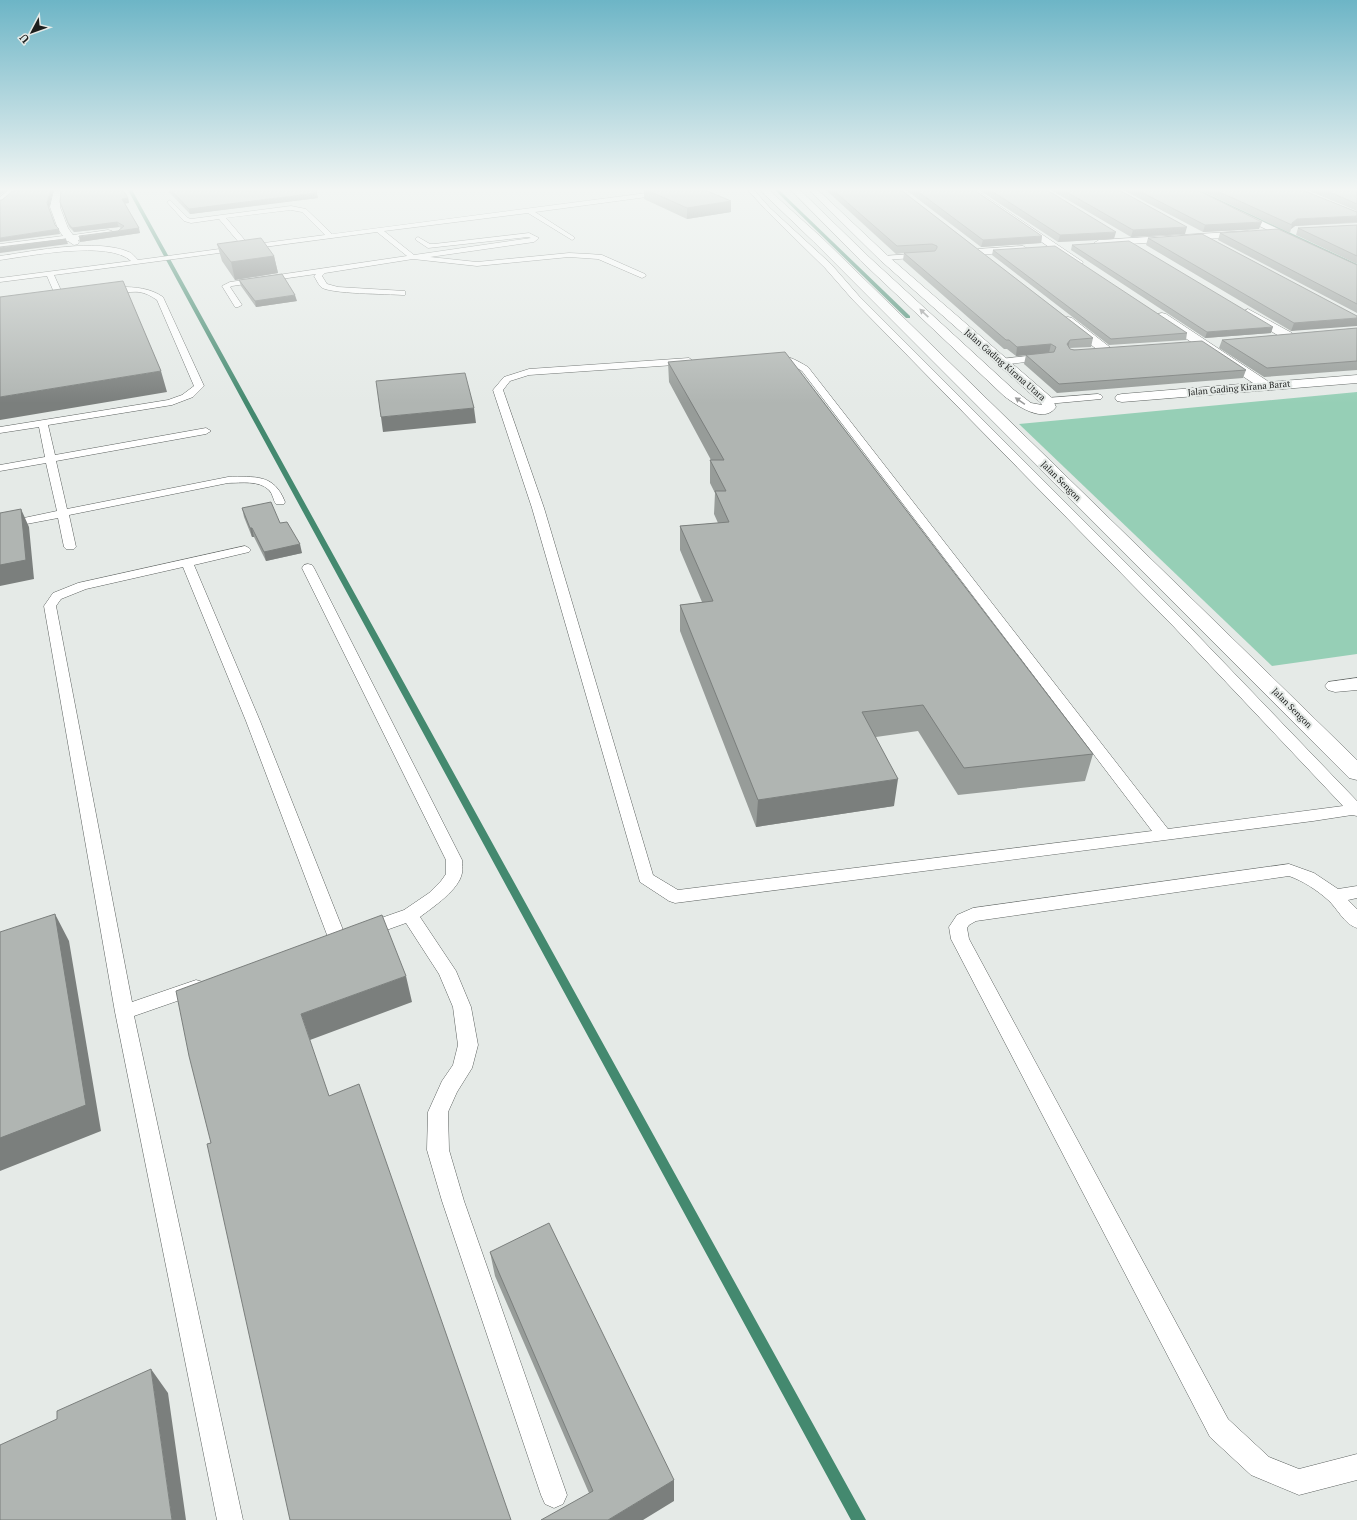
<svg xmlns="http://www.w3.org/2000/svg" width="1357" height="1520" viewBox="0 0 1357 1520" font-family="'PT Serif',serif">
<style>
.green{fill:#96cfb6}
.lines{fill:none;stroke-linecap:round;stroke-linejoin:round}
.stream{fill:#44896f;fill-rule:evenodd}
.lane-casing{stroke:#5d6260;stroke-width:1}
.street-casing{stroke:#5d6260;stroke-width:1}
.lane{fill:#fff;fill-rule:evenodd}
.street{fill:#fff;fill-rule:evenodd}
.wall{fill:#979c99}
.shaded-wall{fill:#7b7f7d}
.building{fill:#b0b5b2;stroke:#7b7f7d}
.oneway{fill:#999a9a}
.labels{text-anchor:middle;dominant-baseline:central;stroke-width:4;stroke-linejoin:round;paint-order:stroke}
.far-street-label{font-size:9px;fill:#1d1f1e;stroke:#e5eae7}
</style>
<rect width="100%" height="100%" fill="#e5eae7"/>
<path class="green" d="M1357,392V654L1272,666L1019,424Z"/>
<g class="lines">
<path class="stream" d="M128,190H132L866,1520H851Z
M775,190H779L910,316V318H906Z
M1194,190H1199L1357,264V266Z"/>
<g class="lane-casing">
<path id="lane" d="M670,190H687L684,192L535,212L574,237V239L572,240L528,213L384,231L414,255L531,238L528,237L428,248L416,240V238L418,237L430,244H434L529,233L539,238L534,242L430,257L477,262L569,253L589,254L602,255L645,274L646,276L642,278L598,259L569,257L477,266L413,259L325,273L322,276L327,284L338,287L405,291V295H402C389,294 328,294 321,287C318,284 316,279 314,276L316,274L232,286L230,287L242,305L238,307H235L222,286L230,282L407,256L377,232L54,275L64,297L60,299L56,297L47,276L0,282V278L131,261C109,240 29,256 0,260V256C34,251 97,238 129,252C132,253 135,257 138,260L242,246L219,219L191,223L184,221L167,202L170,200L188,218L191,219L291,206L306,209L332,234ZM291,210L302,212L325,235L249,245L226,218Z
M748,190H754L770,208L831,264L859,296L1184,621L1357,801V816L1352,815L1313,821L675,903L669,901L640,882L532,508L493,390L504,377L529,369L689,358L693,361L689,364L529,375L510,381L503,390L544,508L653,875L678,890L1152,831L802,371L786,361L770,360L769,358L770,356C785,353 796,360 808,367L1168,829L1343,806L1174,627L853,300L825,268L766,210Z
M925,253L929,255L928,257L884,260L880,258L884,256Z
M120,287C136,287 150,288 163,297L204,386L193,397L172,405L48,425L55,455L206,428L211,431L206,434L56,461L67,509L228,477C254,477 274,473 285,502L284,504H276C273,500 273,494 269,490C259,480 241,483 228,483L69,515L76,547L74,549H66L64,547L58,518L0,529V523L57,511L46,463L0,471V465L45,457L39,427L0,433V427L168,400L182,395L194,386L157,300C151,296 146,293 139,292C130,291 107,295 102,291L106,289Z
M1046,354L1050,357L1049,359L1001,365L997,362L1001,359Z
M1098,394L1101,395L1103,397L1101,399L1047,404L1042,401L1047,398Z
M245,546L249,548L251,550L249,552L194,565L260,721L347,940L344,945L338,947L332,945L329,940L246,721L183,567L86,589L61,599L56,606L132,1002L196,980L203,982L205,987L203,992L134,1016L243,1520H217L115,1012L44,606L53,593L78,583Z
M308,564L312,565L314,568L462,860C462,864 463,869 462,873C459,890 433,907 420,917L456,971L471,1007L478,1045L472,1068L457,1092L448,1112L449,1150L464,1201L567,1495L563,1504L554,1508L545,1504L541,1495L442,1201L427,1150L428,1112L442,1081L453,1065L458,1045L453,1007L439,974L406,923L367,937L361,935L358,930L361,925L404,910L429,893L441,881L446,874V860L302,568L304,565Z
M1289,864L1314,873L1338,889L1357,886V898L1348,900L1357,909V928C1344,924 1338,909 1328,900C1317,890 1303,881 1289,876L976,921L969,925L967,928L969,939L1228,1419L1269,1457L1299,1469L1357,1454V1480L1299,1495L1251,1475L1210,1437L951,939L949,927L957,915L973,908Z"/>
</g>
<g class="street-casing">
<path id="street" d="M9,190H19L3,203L0,204V197Z
M54,190H62L60,207L68,228L73,235L108,230L112,231L113,233L112,235L78,240L79,242L78,244L74,245L68,241L0,250V244L63,236L58,229L50,207Z
M760,190H769L822,238L1357,760V780L1349,778L814,242Z
M791,190H800L869,257L1014,390L1031,403L1042,405L1041,403L880,260L809,190H818L888,256L1052,398L1056,407C1044,425 1016,405 1004,396L861,261Z
M966,190H976L1083,262L1082,264H1074Z
M1185,190H1196L1357,266V273Z
M1248,231L1252,232L1253,234L1252,236L1099,246L1094,243L1099,240Z
M1023,246L1028,249L1027,251L978,255L973,252L978,249Z
M1248,309L1292,333L1294,336L1292,339H1284L1244,315L1242,313L1244,311Z
M1162,313L1166,314L1269,382L1357,375V383L1122,402L1117,401L1115,398L1117,395L1122,394L1253,383L1158,320L1156,317L1158,314Z
M1068,317L1072,318L1111,348L1113,351L1111,354H1103L1064,324L1062,321L1064,318Z
M1357,678V690L1335,692L1328,690L1325,686L1328,682Z"/>
</g>
<use href="#lane" class="lane"/>
<use href="#street" class="street"/>
</g>
<path class="wall" d="M169,190H247L249,191L316,190L318,198L190,214L169,192Z
M644,190H705L731,201V212L687,219L644,199Z
M826,190H901L1093,338L1091,347L1069,348L1070,349L1246,370L1243,378L1057,393L1024,364L1026,355L1049,353L1016,356L1007,349H1004L903,260L904,253L896,254Z
M906,190H974L1042,236L1041,243L981,247Z
M979,190H1047L1114,239L1058,242Z
M1051,190H1119L1185,234L1131,237Z
M1123,190H1197L1259,229L1203,232Z
M1200,190H1302L1357,212V223L1295,226L1291,229L1290,233Z
M1307,190H1357V211Z
M128,198L129,203H125L140,233L80,242L118,231L121,228L119,227L74,232L69,227L62,207Z
M1357,225V264L1296,235L1298,228Z
M1220,233L1357,265V313L1218,240Z
M1148,238L1357,316L1291,331L1146,245Z
M217,244L274,256L278,273L235,280L222,261Z
M1072,245L1271,333L1205,338L1071,250Z
M993,250L1187,333L1186,340L1109,345L992,255Z
M239,280L297,301L256,307L241,286Z
M1357,328V370L1264,377L1219,348L1222,340Z
M668,362L1093,754L1085,781L958,795L918,731L876,737L894,806L756,827L680,631V605L702,602L680,550V526L718,523L714,514L715,493L710,483V460H711L669,382Z
M242,508L280,523L302,553L266,561L254,537H252L244,517Z
M490,1252L674,1480V1501L589,1493L495,1276Z"/>
<path class="shaded-wall" d="M0,190H7L0,195Z
M51,190H54L49,208L47,203Z
M314,190H316L318,198L190,214L189,209Z
M128,198L129,203L123,204L122,199Z
M731,201V212L687,219V208Z
M1357,216V222L1295,226L1291,229L1292,225V223L1297,219Z
M117,222L119,227L74,232L72,228Z
M1262,222L1259,229L1203,232L1205,225Z
M1187,227L1185,234L1131,237L1133,230Z
M139,228L140,233L80,242L79,237Z
M59,229L60,234L0,242V238Z
M1116,232L1114,239L1058,242L1060,235Z
M1042,236L1041,243L981,247L983,240Z
M66,239L68,244L0,253V248Z
M274,256L278,273L235,280L231,262Z
M295,295L297,301L256,307L255,301Z
M1357,318V326L1291,331L1294,323Z
M1273,327L1271,333L1205,338L1207,332Z
M1070,340L1068,348L1067,344Z
M1051,344L1049,353L1016,356L1017,347Z
M161,371L167,392L0,420V397Z
M474,408L476,423L383,432L381,417Z
M21,509L29,527L34,579L0,586V565Z
M250,528H252L254,537H252Z
M300,544L302,553L266,561L264,552Z
M898,779L894,806L756,827L758,800Z
M55,914L69,941L101,1131L0,1171V1138Z
M406,976L412,1002L310,1040L301,1014Z
M151,1369L168,1393L186,1520H172Z
M674,1480V1501L643,1520H608Z"/>
<path class="building" d="M14,190H51L47,203L55,225L59,229L0,238V200H2Z
M61,190H123L128,198L122,199L139,228L79,237V236L118,231L124,226L117,222L72,228L68,223L60,202Z
M171,190H247L249,191L253,190H315L317,193L189,209Z
M647,190H705L731,201L687,208Z
M833,190H901L1093,338L1070,340L1067,344L1070,349L1074,350L1202,341L1246,370L1059,384L1026,355L1054,352L1056,347L1051,344L1017,347L1009,340H1006L904,253L935,251L937,248V246L932,244L897,246Z
M916,190H974L1042,236L983,240Z
M990,190H1047L1116,232L1060,235Z
M1063,190H1119L1187,227L1133,230Z
M1137,190H1197L1262,222L1205,225Z
M1215,190H1302L1357,212V216L1297,219L1292,223V225Z
M1325,190H1357V204Z
M1357,225V256L1298,228Z
M1278,229L1357,265V304L1220,233Z
M1202,234L1357,316V318L1294,323L1148,238Z
M261,238L274,256L231,262L217,244Z
M66,239L0,248V247Z
M1129,241L1273,327L1207,332L1072,245Z
M1055,246L1187,333L1111,339L993,250Z
M282,274L295,295L255,301L239,280Z
M123,281L161,371L0,397V297Z
M1357,328V361L1267,368L1222,340Z
M785,352L1093,754L964,768L923,705L862,712L898,779L758,800L680,605L713,601L680,526L729,522L715,491H726L710,460H724L668,362Z
M465,373L474,408L381,417L376,381Z
M271,502L280,523L287,522L300,544L264,552L252,528H250L242,508Z
M21,509L26,560L0,565V513Z
M55,914L86,1105L0,1138V932Z
M382,915L406,976L301,1014L329,1096L359,1084L511,1520H290L207,1144L211,1143L189,1056L176,991Z
M549,1223L674,1480L608,1520H541L593,1491L490,1252Z
M151,1369L172,1520H0V1445L57,1419V1411Z"/>
<defs><path id="oneway-solid" d="M-6-.8H1V-3.2L6.5 0L1 3.2V.8H-6Z"/></defs>
<g class="oneway">
<use href="#oneway-solid" transform="translate(924 313) rotate(-137)"/>
<use href="#oneway-solid" transform="translate(1020 401) rotate(-145)"/>
</g>
<linearGradient id="sky" x2="0" y2="1"><stop stop-color="#6db5c6"/><stop offset="0.47" stop-color="#f3f6f4"/><stop offset="1" stop-color="#f3f6f4" stop-opacity="0"/></linearGradient>
<rect width="1357" height="403" fill="url(#sky)"/>
<g class="labels">
<g class="far-street-label">
<text transform="translate(1005 365) rotate(41)">Jalan Gading Kirana Utara</text>
<text transform="translate(1239 388) rotate(-5)">Jalan Gading Kirana Barat</text>
<text transform="translate(1061 481) rotate(45)">Jalan Sengon</text>
<text transform="translate(1292 708) rotate(45)">Jalan Sengon</text>
</g>
</g>
<g transform="translate(32 32) rotate(229)" stroke="#e5eae7" stroke-width="3" paint-order="stroke">
<path d="M0-3L7 15L0 10L-7 15Z" fill="#1d1f1e"/>
<text y="-6" font-size="11" font-weight="bold" text-anchor="middle" fill="#1d1f1e">U</text>
</g>
</svg>
